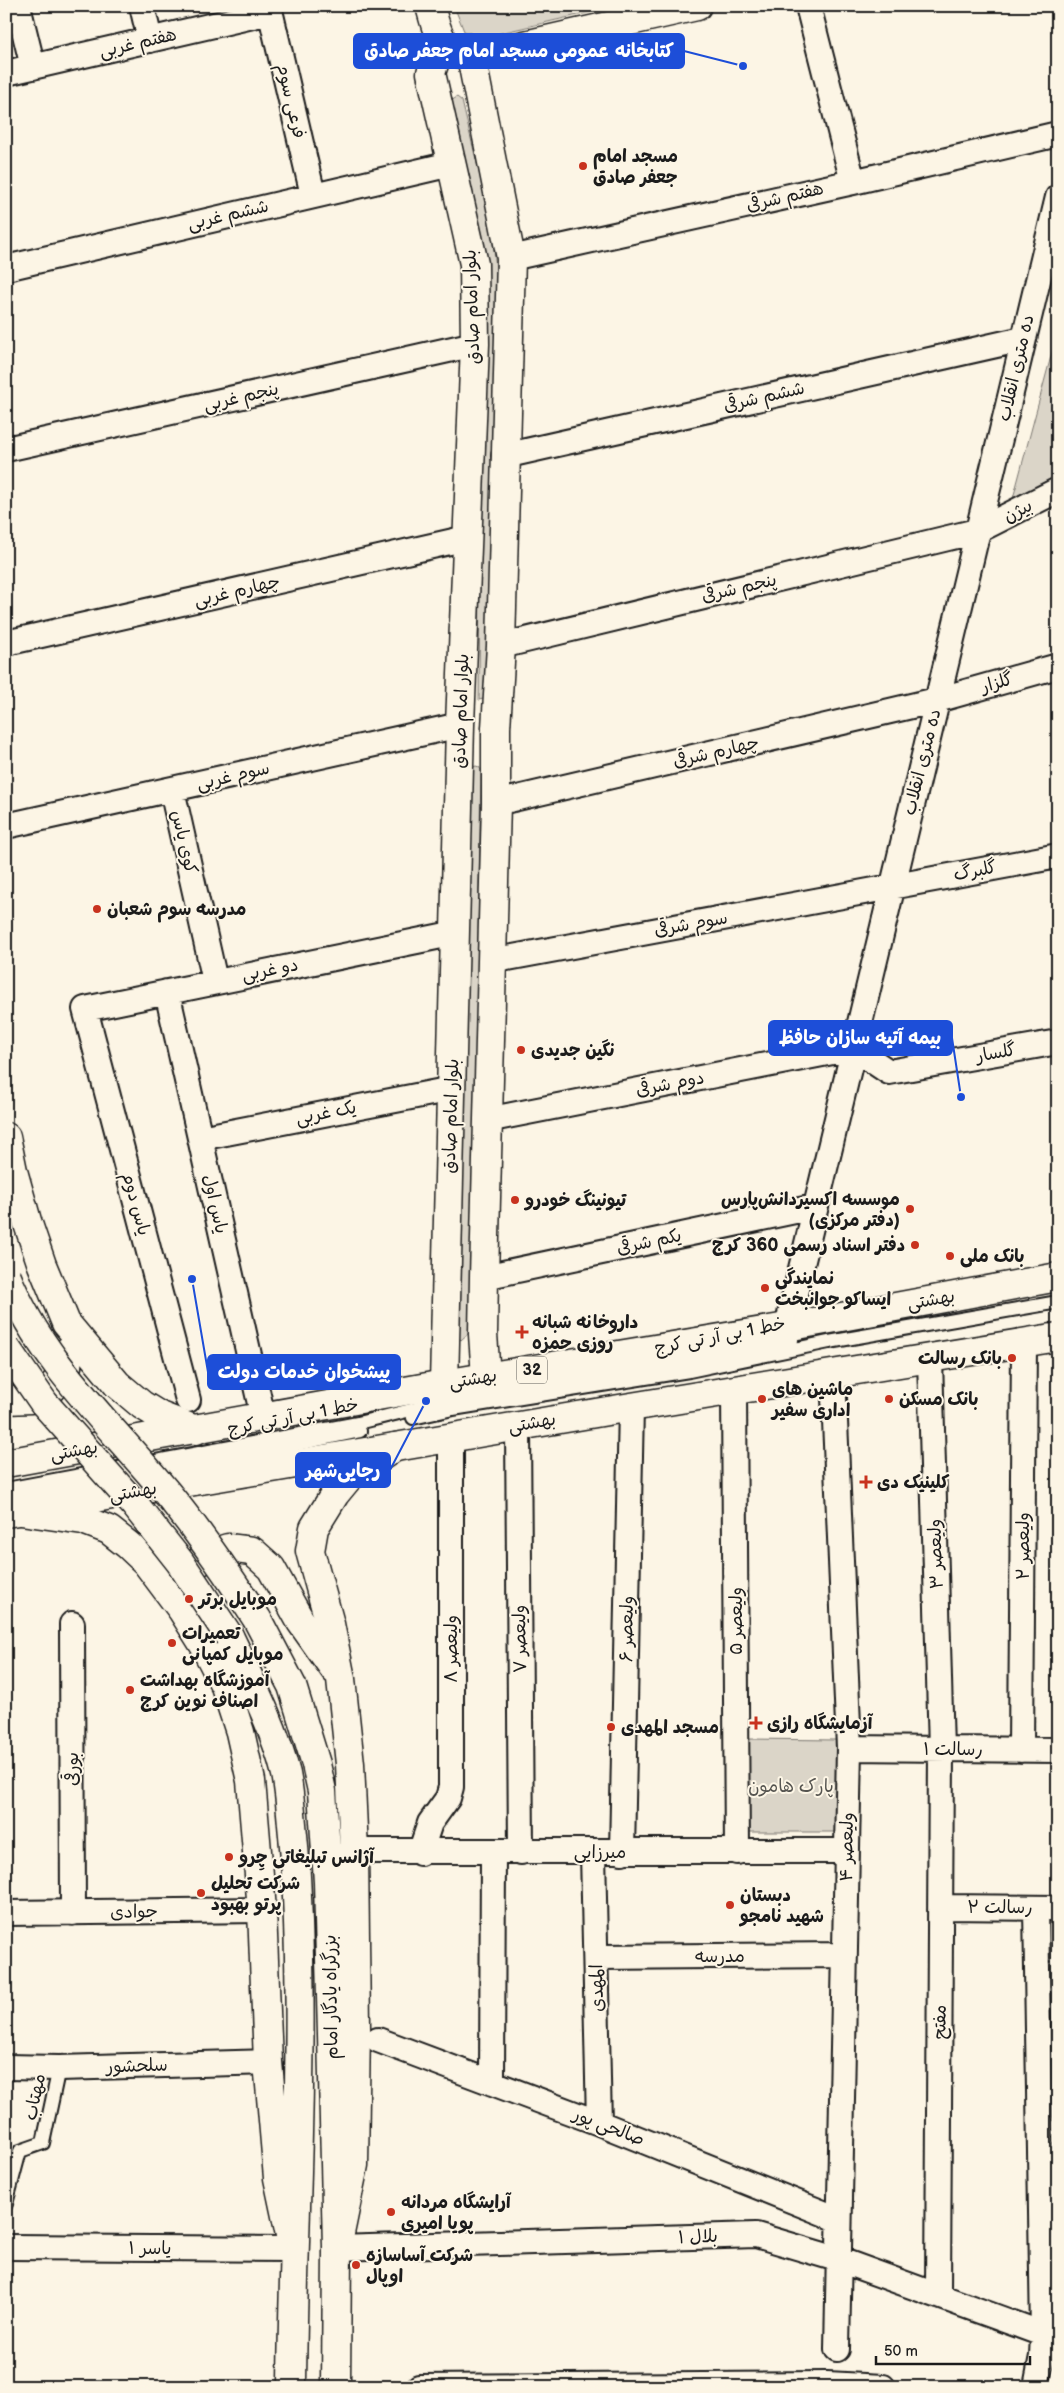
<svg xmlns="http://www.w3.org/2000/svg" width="1064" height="2393" viewBox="0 0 1064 2393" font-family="'Balsamiq Sans','Playpen Sans Arabic',sans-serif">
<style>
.green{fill:#dbd5c8;stroke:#7c7872}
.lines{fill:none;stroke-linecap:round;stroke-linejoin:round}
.service-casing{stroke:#1c1c1c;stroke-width:16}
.minor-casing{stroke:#1c1c1c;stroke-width:28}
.secondary-casing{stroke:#1c1c1c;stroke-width:31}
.primary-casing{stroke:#1c1c1c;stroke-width:31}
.trunk-casing{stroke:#1c1c1c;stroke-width:31}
.service{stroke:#fcf5e5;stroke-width:12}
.minor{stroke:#fcf5e5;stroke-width:24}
.secondary{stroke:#fcf5e5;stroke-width:28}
.primary{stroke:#fcf5e5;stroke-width:28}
.trunk{stroke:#fcf5e5;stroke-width:28}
.primary-bridge-casing{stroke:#1c1c1c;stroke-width:31;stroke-linecap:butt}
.primary-bridge{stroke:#fcf5e5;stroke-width:28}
.poi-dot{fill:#c8321e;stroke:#fcf5e5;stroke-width:2}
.labels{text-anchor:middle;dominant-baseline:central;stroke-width:4;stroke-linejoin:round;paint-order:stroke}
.shield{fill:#fcf5e5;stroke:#5f5d58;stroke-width:1}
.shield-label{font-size:16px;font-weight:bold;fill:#1c1c1c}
.street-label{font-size:18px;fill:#1c1c1c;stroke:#fcf5e5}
.poi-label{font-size:18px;font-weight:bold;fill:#1c1c1c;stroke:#fcf5e5;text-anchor:start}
.park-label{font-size:18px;fill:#555450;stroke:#fcf5e5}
.leader{fill:none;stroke:#1d4ed8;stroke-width:2}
.callout-dot{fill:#1d4ed8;stroke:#fcf5e5;stroke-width:2}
.callout{fill:#1d4ed8;stroke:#1d4ed8;stroke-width:2}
.callout-label{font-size:19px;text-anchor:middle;font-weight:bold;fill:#fff}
</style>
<rect width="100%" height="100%" fill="#fcf5e5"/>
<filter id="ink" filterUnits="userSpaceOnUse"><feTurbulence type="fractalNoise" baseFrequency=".02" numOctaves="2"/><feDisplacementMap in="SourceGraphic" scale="10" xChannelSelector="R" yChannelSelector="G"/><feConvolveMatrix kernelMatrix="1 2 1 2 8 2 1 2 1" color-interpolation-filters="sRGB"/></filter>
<g filter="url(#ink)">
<path class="green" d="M454,6H617L483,37L464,31Z
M457,97L462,101C476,162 494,222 497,284L487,698L479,700L481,427L451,101Z
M1058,330V482L1011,506Z
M476,766L479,767L481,770L471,1331L461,1340L456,1336L471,768Z
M748,1739L836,1740L835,1832H746Z"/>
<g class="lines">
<g class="service-casing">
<path id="service" d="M413,1418L453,1409L689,1371L829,1342L1058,1302
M6,1489L358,1423L460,1398L695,1361L792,1340
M6,1499L195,1465L360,1431
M6,2204L20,2151L43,2143L59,2068"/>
</g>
<g class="minor-casing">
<path id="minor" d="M18,6L33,67
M142,6L150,40
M269,6L313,195
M808,6L853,182
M6,73L270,12
M511,258L853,182L1058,134
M6,268L451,164
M6,449L475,344
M504,456L1023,339
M6,643L467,538
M501,646L977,531L1058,490
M172,790L215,981
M496,803L937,700L1058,666
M6,826L460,725
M491,961L1058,856
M167,992L263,1417
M853,1048L889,1072L1058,1042
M487,1120L853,1048
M200,1138L452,1089
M484,1277L814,1207
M787,1327L1058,197
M930,1359L941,1749L938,2296
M833,1374L849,1748L837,2349
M734,1390L737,1852
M188,1400L85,1009L456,933
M518,1426L521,1852
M72,1624L73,1913
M849,1748L1058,1750
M1021,1750L1024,1343
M354,1851H846
M622,1852L631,1407
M420,1853L430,1823L448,1798L451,1787V1437
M593,1853L599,2123
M941,1907L1058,1908
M6,1913L262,1910
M597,1957L844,1955
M378,2040L599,2123L838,2219
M6,2067L59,2068L268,2062
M492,2083L493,1851
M6,2247L293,2249
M337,2248L756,2235L837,2259L1043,2334
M419,2387L827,2384L883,2387
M1036,2387L1042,2356L1043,2334L1036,1908"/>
</g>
<g class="secondary-casing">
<path id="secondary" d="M430,6C438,35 441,55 476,56L697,6
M444,46L436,58L431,73L474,264L475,344L460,725L444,1384
M471,56L511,258L501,646L496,728V803L484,1277L483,1334L486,1377"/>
</g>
<g class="primary-casing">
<path id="primary" d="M6,1137L13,1171L27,1221L42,1265L66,1323L117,1384L142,1405L160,1416L196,1430
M6,1400L31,1399L50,1390L67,1367L68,1351
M6,1463L444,1384L787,1327L1058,1277
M6,1513L631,1407L1058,1337"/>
</g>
<g class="trunk-casing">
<path id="trunk" d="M21,1511L83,1520L109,1530L128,1545L146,1562L182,1610L204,1645L225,1686L240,1732L251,1781L262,1910L268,2062L278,2178L293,2249
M182,1596L194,1565L215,1552L228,1548L252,1551L271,1568L301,1622L335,1670
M257,1619L292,1686L316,1764L322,1791L328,1882L332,2034L337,2248L336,2387
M229,1636C250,1680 274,1726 286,1774C290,1794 291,1815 293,1835C297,1876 298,1916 299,1957C302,2101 293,2244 292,2387
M337,2248L354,2165L356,2028L354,1851L350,1764L341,1679L330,1624L310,1551L314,1528L335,1494L349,1477L395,1447"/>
</g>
<use href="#service" class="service"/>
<use href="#minor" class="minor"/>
<use href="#secondary" class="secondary"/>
<use href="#primary" class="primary"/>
<use href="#trunk" class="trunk"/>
<g class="primary-bridge-casing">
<path id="primary-bridge" d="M6,1275C40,1361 109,1423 167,1493C200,1533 229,1576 257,1619
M6,1348L44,1403L135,1505L180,1562L229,1636"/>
</g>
<use href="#primary-bridge" class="primary-bridge"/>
</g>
</g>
<g class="poi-dot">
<circle cx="583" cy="166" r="5"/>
<circle cx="97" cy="909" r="5"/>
<circle cx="521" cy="1050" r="5"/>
<circle cx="515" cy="1200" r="5"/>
<circle cx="910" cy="1209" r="5"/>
<circle cx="915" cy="1245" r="5"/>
<circle cx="950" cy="1256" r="5"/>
<circle cx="765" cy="1288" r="5"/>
<path d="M519.5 1324.5h5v5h5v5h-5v5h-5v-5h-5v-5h5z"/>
<circle cx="1012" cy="1358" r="5"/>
<circle cx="762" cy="1399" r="5"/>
<circle cx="889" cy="1399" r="5"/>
<path d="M863.5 1474.5h5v5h5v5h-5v5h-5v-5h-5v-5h5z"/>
<circle cx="189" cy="1599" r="5"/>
<circle cx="172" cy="1643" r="5"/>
<circle cx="130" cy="1690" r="5"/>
<path d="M753.5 1715.5h5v5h5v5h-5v5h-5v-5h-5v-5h5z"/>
<circle cx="611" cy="1727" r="5"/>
<circle cx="229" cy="1857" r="5"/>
<circle cx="201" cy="1893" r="5"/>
<circle cx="730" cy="1905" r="5"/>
<circle cx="391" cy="2212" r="5"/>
<circle cx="356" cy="2265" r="5"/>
</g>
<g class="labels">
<rect class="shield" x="517" y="1356.5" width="30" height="27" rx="4"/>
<g class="shield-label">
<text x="532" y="1370">32</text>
</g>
<g class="street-label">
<text transform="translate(138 43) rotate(-13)">هفتم غربی</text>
<text transform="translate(291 101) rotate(77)">فرعی سوم</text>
<text transform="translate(785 197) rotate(-13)">هفتم شرقی</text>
<text transform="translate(228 215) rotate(-13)">ششم غربی</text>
<text transform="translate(472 307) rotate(-92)">بلوار امام صادق</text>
<text transform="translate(1016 368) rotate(-77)">ده متری انقلاب</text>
<text transform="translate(241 397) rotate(-13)">پنجم غربی</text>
<text transform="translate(764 397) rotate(-13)">ششم شرقی</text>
<text transform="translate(1018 511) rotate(-27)">بیژن</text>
<text transform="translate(739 588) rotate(-13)">پنجم شرقی</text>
<text transform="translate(237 591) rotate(-13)">چهارم غربی</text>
<text transform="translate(997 683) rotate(-16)">گلزار</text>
<text transform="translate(461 711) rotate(-88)">بلوار امام صادق</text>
<text transform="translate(716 752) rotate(-13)">چهارم شرقی</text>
<text transform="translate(922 762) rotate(-76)">ده متری انقلاب</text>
<text transform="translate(233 776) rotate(-13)">سوم غربی</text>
<text transform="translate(184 842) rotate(77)">کوی یاس</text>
<text transform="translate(975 871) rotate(-11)">گلبرگ</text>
<text transform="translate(691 924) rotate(-10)">سوم شرقی</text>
<text transform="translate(270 970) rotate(-11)">دو غربی</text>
<text transform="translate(996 1053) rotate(-10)">گلسار</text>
<text transform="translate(670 1084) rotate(-11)">دوم شرقی</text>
<text transform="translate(326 1113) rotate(-11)">یک غربی</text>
<text transform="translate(451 1116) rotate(-88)">بلوار امام صادق</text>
<text transform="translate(136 1204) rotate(75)">یاس دوم</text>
<text transform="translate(215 1204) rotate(77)">یاس اول</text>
<text transform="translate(649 1242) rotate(-12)">یکم شرقی</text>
<text transform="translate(931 1300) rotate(-10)">بهشتى</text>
<text transform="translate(720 1336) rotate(-11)">خط 1 بی آر تی کرج</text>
<text transform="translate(473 1379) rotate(-9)">بهشتى</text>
<text transform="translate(293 1417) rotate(-11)">خط 1 بی آر تی کرج</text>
<text transform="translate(532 1423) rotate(-10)">بهشتی</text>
<text transform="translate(74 1451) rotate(-10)">بهشتى</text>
<text transform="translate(133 1492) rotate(-10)">بهشتی</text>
<text transform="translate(1023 1546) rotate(-90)">ولیعصر ۲</text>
<text transform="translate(936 1554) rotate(-92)">ولیعصر ۳</text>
<text transform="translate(736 1621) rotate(-90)">ولیعصر ۵</text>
<text transform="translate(627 1629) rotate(-89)">ولیعصر ۶</text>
<text transform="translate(520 1639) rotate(-91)">ولیعصر ۷</text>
<text transform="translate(451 1649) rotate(-90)">ولیعصر ۸</text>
<text x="953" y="1749">رسالت ۱</text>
<text transform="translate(72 1769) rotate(-90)">بورقی</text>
<text transform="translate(847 1847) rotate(-89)">ولیعصر ۴</text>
<text x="600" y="1852">میرزایی</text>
<text x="1000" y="1907">رسالت ۲</text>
<text transform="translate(134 1912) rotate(-1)">جوادی</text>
<text x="720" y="1956">مدرسه</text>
<text transform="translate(597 1988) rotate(-91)">المهدی</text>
<text transform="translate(331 1997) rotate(-91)">بزرگراه یادگار امام</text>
<text transform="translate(940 2022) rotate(-89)">مفتح</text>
<text transform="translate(137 2066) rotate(-2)">سلحشور</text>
<text transform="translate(35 2097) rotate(-78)">مهتاب</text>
<text transform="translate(609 2127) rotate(21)">صالحی پور</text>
<text transform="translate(698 2237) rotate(-2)">بلال ۱</text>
<text x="150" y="2248">یاسر ۱</text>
</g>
<g class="poi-label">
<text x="593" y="156">مسجد امام<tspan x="593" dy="21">جعفر صادق</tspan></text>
<text x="107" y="909">مدرسه سوم شعبان</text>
<text x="531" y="1050">نگین جدیدی</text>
<text x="900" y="1199" text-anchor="end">موسسه اکسیردانش‌پارس<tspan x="900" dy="21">(دفتر مرکزی)</tspan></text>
<text x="525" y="1200">تیونینگ خودرو</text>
<text x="905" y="1245" text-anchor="end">دفتر اسناد رسمی 360 کرج</text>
<text x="960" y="1256">بانک ملی</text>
<text x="775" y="1278">نمایندگی<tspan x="775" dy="21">ایساکو جوانبخت</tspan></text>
<text x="532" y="1322">داروخانه شبانه<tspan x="532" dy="21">روزی حمزه</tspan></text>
<text x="1002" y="1358" text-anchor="end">بانک رسالت</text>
<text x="772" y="1389">ماشین های<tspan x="772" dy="21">اداری سفیر</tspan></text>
<text x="899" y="1399">بانک مسکن</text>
<text x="877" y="1482">کلینیک دی</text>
<text x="199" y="1599">موبایل برتر</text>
<text x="182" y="1633">تعمیرات<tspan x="182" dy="21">موبایل کمپانی</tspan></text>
<text x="140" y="1680">آموزشگاه بهداشت<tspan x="140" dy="21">اصناف نوین کرج</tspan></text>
<text x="767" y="1723">آزمایشگاه رازی</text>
<text x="621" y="1727">مسجد المهدی</text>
<text x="239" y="1857">آژانس تبلیغاتی چِرو</text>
<text x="211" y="1883">شرکت تحلیل<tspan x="211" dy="21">پرتو بهبود</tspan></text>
<text x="740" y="1895">دبستان<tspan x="740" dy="21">شهید نامجو</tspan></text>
<text x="401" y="2202">آرایشگاه مردانه<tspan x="401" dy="21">پویا امیری</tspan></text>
<text x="366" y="2255">شرکت آساسازه<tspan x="366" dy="21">اوپال</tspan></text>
</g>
<g class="park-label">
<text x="791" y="1786">پارک هامون</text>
</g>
</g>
<path class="leader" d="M743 66L684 51M961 1097L952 1038M192 1279L208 1372M426 1401L390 1470"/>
<g class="callout-dot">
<circle cx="743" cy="66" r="5"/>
<circle cx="961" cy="1097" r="5"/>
<circle cx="192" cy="1279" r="5"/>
<circle cx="426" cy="1401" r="5"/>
</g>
<g class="callout">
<rect x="354" y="34" width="330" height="34" rx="5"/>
<rect x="769" y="1021" width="183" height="34" rx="5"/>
<rect x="208" y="1355" width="192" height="34" rx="5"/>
<rect x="296" y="1453" width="94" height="34" rx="5"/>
</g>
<g class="callout-label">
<text x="519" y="57">کتابخانه عمومی مسجد امام جعفر صادق</text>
<text x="860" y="1044">بیمه آتیه سازان حافظ</text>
<text x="304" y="1378">پیشخوان خدمات دولت</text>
<text x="343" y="1477">رجایی‌شهر</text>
</g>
<rect width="1064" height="2393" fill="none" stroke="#fcf5e5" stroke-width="25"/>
<rect x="12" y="12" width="1039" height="2368" fill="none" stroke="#1c1c1c" stroke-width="2" filter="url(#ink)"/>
<path d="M876 2356v8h154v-8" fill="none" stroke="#1c1c1c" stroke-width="2.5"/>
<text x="884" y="2356" font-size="15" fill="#1c1c1c" stroke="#fcf5e5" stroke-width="4" paint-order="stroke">50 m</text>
</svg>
